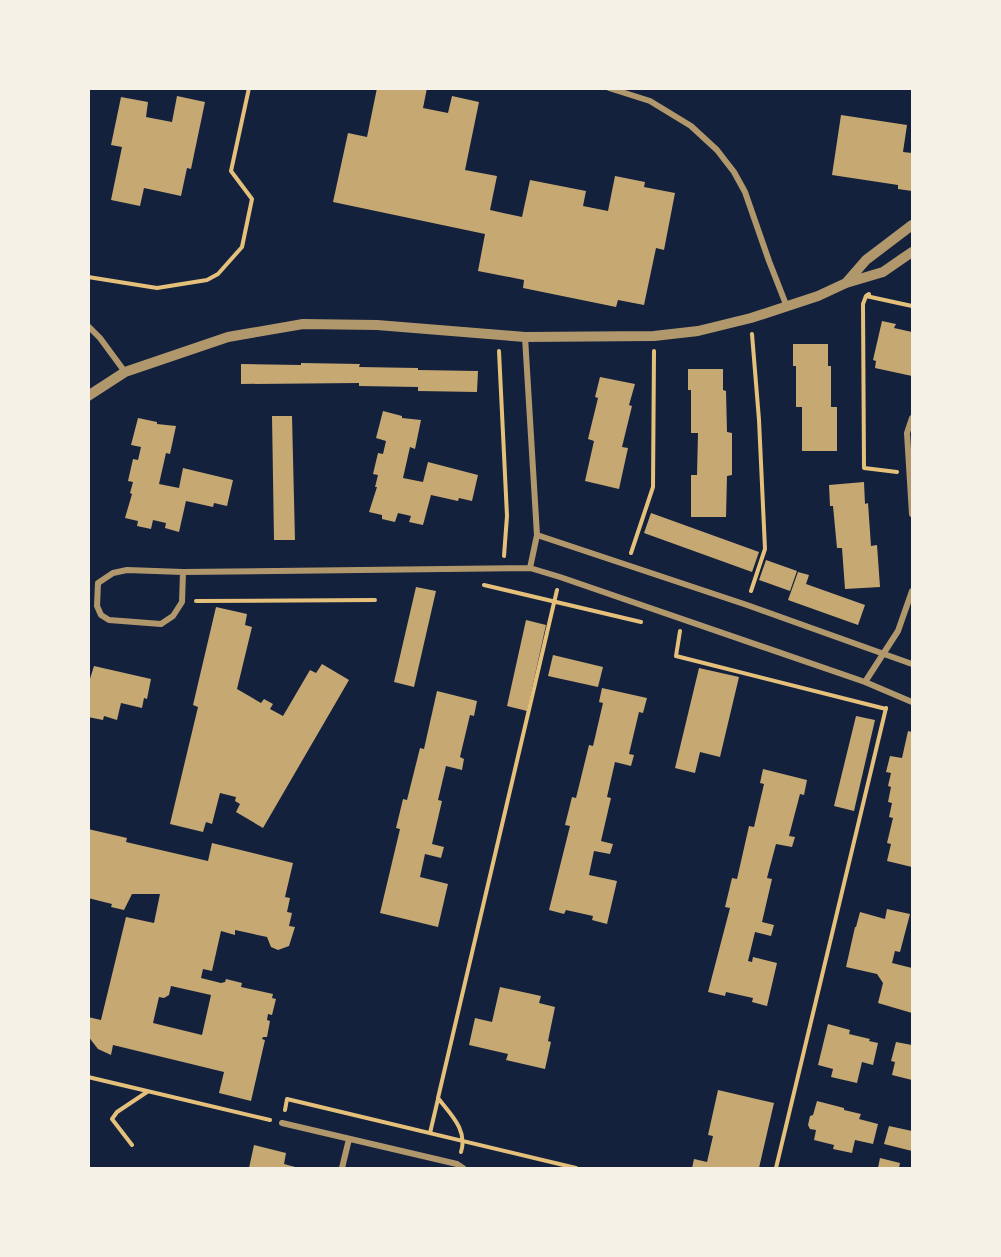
<svg xmlns="http://www.w3.org/2000/svg" width="1001" height="1257" viewBox="0 0 1001 1257" font-family="Roboto,sans-serif">
<style>
.building{fill:#c6a872;fill-rule:evenodd}
.lines{fill:none;stroke-linecap:round;stroke-linejoin:round}
.path{stroke:#e5c07b;stroke-width:4}
.minor{stroke:#b1986c;stroke-width:6}
.tertiary{stroke:#b1986c;stroke-width:10}
</style>
<rect width="100%" height="100%" fill="#14213d"/>
<path class="building" d="M377,88H427L423,108L448,113L452,96L479,102L465,170L497,176L490,210L522,217L530,180L586,191L583,206L608,211L615,176L645,182L644,187L675,193L664,250L656,248L644,305L618,300L616,307L523,288L524,280L478,271L485,234L333,202L348,133L367,137Z
M177,96L205,102L191,169L187,168L181,196L144,188L140,206L111,200L122,147L111,145L121,97L148,102L146,117L172,122Z
M841,115L907,125L903,152L912,153V191L898,189V185L832,175Z
M882,321L896,324L894,328L912,332V376L875,368L876,361L873,360Z
M793,344H828V366H831V407H837V451H802V407H796V366H793Z
M301,363L360,364L359,367L418,368V370L478,371L477,392L418,391V387L359,386V383L241,384V364L301,365Z
M688,369H723V390L726,391L727,432L732,433V475L727,476L726,517H691V475H697L698,433H691V390H688Z
M600,377L635,384L629,405L632,406L622,447L628,448L619,489L585,481L594,441L588,439L598,398L595,397Z
M383,411L402,416V418L421,420L415,449L410,447L403,478L423,482L428,462L478,475L472,501L459,498L458,501L431,495L423,525L409,522L411,516L398,513L395,522L382,519V515L369,512L377,487H375L378,475L373,474L378,453L383,454L386,441L376,438Z
M272,416H292L295,540H274Z
M138,418L157,422V424L176,426L170,454L166,453L159,484L179,488L183,468L233,480L227,506L214,503L213,507L186,501L179,532L165,528L166,523L153,520L151,529L137,526L138,521L125,518L132,494L130,493L133,482L128,481L133,459L138,460L141,447L131,445Z
M864,482L865,504L868,503L871,546L877,545L880,587L845,589L842,548H837L833,506H830L829,485Z
M651,513L759,552L752,572L644,533Z
M766,560L797,571L790,591L759,580Z
M798,572L809,575L806,584L865,605L858,625L788,600Z
M416,587L436,591L414,687L394,682Z
M216,607L247,614L245,625L252,627L237,689L261,703L264,699L273,704L270,709L283,716L310,670L316,673L322,664L349,680L263,828L236,812L240,804L235,801L236,797L220,793L212,824L206,822L203,832L170,824L198,707L193,705Z
M526,620L546,625L527,711L507,706Z
M553,655L603,667L598,687L548,676Z
M94,666L151,679L147,699L144,698L142,708L121,703L117,720L104,716L103,720L88,717V685Z
M699,668L739,677L720,757L700,752L695,773L675,768Z
M602,688L647,698L643,713L639,712L629,754L634,755L631,766L615,762L607,797L611,798L601,841L613,844L610,854L594,851L589,875L617,881L607,924L592,920L593,916L566,910L564,914L549,910L570,826L565,825L572,797L576,798L589,745L593,746L603,703L599,702Z
M437,691L477,701L474,716L470,715L460,757L464,759L462,770L446,766L438,800L442,801L432,844L444,847L441,858L425,854L420,877L448,884L438,927L380,913L400,829L396,828L403,799L407,800L420,748L424,749Z
M856,716L875,720L854,811L834,806Z
M908,731L912,732V867L887,861L891,844L887,843L893,818L889,817L892,803L888,802L891,787L888,786L891,773L886,772L890,756L902,758Z
M763,769L807,780L804,795L800,794L789,836L795,837L792,847L776,844L767,878L772,879L762,922L774,925L771,936L755,932L748,961L752,962L753,957L777,963L767,1006L752,1002L753,998L726,992L725,996L708,992L730,908L725,907L732,878L737,879L749,826L754,827L764,784L760,783Z
M88,829L127,838L126,842L208,861L212,843L293,863L285,897L290,898L287,912L292,913L289,926L295,927L289,946L278,950L271,947L267,937L235,930V935L221,931L212,971L203,969L201,978L221,983L225,982L226,979L242,983L241,987L273,994L272,998L276,999L272,1015L268,1014L267,1020L270,1021L267,1037H263L262,1039L265,1040L251,1101L219,1093L224,1072L113,1045L111,1055L98,1049L91,1040L88,1036V1017L101,1020L126,917L154,923L160,894H132L124,910L111,907L112,904L88,898ZM171,986L211,995L202,1035L153,1023L159,997L164,998L169,995Z
M887,909L910,914L900,952L895,951L892,963L912,968V1013L878,1003L883,983L877,974L846,967L855,927H856L860,912L885,919Z
M500,987L541,996L539,1003L555,1007L548,1041L551,1042L545,1069L506,1060L508,1054L469,1045L475,1018L492,1022Z
M828,1024L850,1030L849,1034L870,1039L869,1041L878,1043L873,1065L862,1062L857,1083L831,1077L833,1069L818,1065Z
M896,1042L912,1045V1080L892,1075L895,1062L891,1061Z
M718,1090L774,1103L759,1168H692L694,1159L707,1162L713,1136L708,1135Z
M817,1101L844,1108V1110L861,1114L859,1119L878,1124L873,1144L855,1140L852,1153L833,1149L834,1145L814,1140L816,1130L810,1129L808,1125L810,1116L813,1115Z
M889,1126L912,1131V1151L884,1144Z
M254,1145L286,1153L284,1164L299,1168H249Z
M880,1158L900,1163L899,1168H878Z"/>
<g class="lines">
<path class="path" d="M88,277L157,288L207,280L218,274L242,247L252,199L231,171L249,88
M869,294L866,296L863,304L864,468L897,472
M866,296L912,306
M499,351L507,516L504,556
M631,553L653,487L654,351
M484,585L641,622
M751,591L765,549L759,420L752,334
M196,601L375,600
M680,631L676,656L886,709
M88,1077L270,1120
M285,1110L287,1099L576,1168
M430,1133L438,1099
M132,1145L112,1119L117,1112L147,1092
M461,1152C468,1130 451,1115 438,1098L557,590
M776,1168L886,708"/>
<path class="minor" d="M609,88L650,101L691,126L717,150L734,172L745,192L769,261L787,307
M88,326L100,338L125,372
M912,418L907,433L912,514
M537,535L747,605L912,664
M530,568L560,577L865,682L912,702
M183,572L182,602L173,616L161,624L109,620L101,615L97,606L98,583L113,573L127,570L183,572L530,568L537,535L525,337
M865,682L898,631L912,591
M282,1123L457,1164L463,1168
M342,1168L349,1139"/>
<path class="tertiary" d="M846,283L866,260L912,225
M88,396L125,372L228,337L303,324L377,325L525,337L654,336L698,331L751,318L818,296L846,283L883,272L912,252"/>
</g>
<rect width="1001" height="1257" fill="none" stroke="#f6f1e7" stroke-width="180"/>
</svg>
